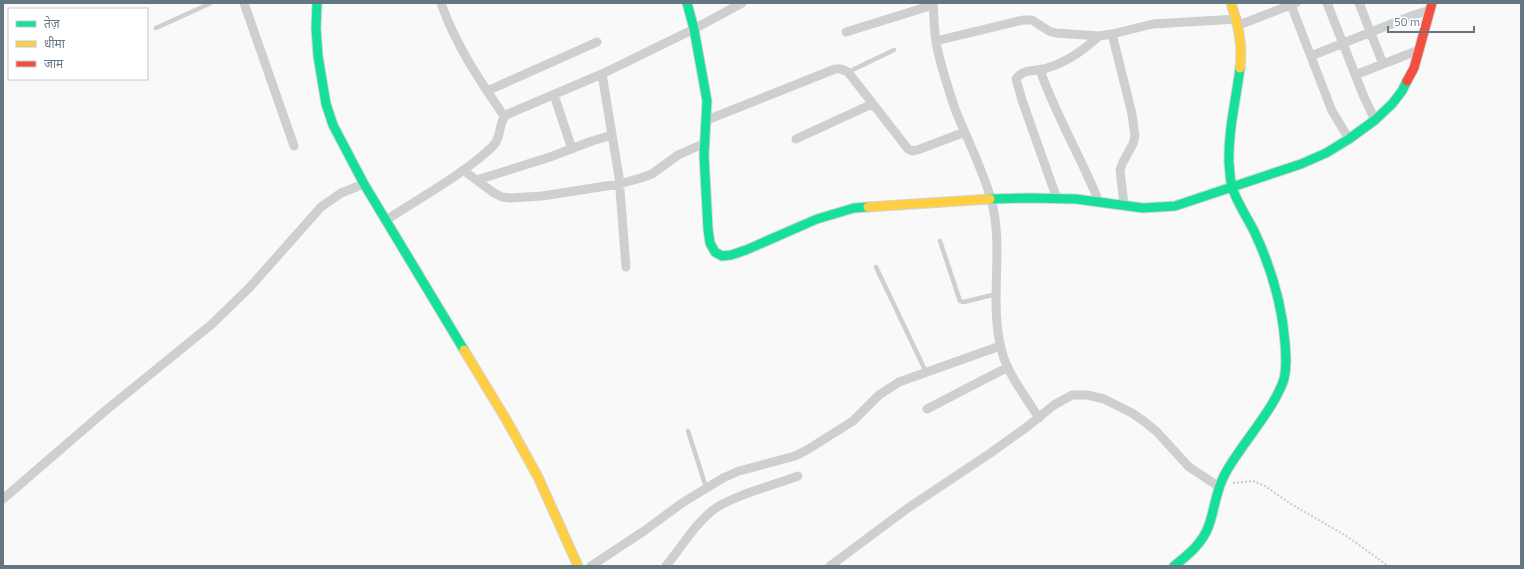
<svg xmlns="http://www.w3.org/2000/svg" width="1524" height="569" viewBox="0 0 1524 569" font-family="'Titillium Web','Noto Sans Devanagari',sans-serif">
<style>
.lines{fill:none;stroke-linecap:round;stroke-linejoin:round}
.fast-casing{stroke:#d5d6d7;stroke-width:11}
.slow-casing{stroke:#d5d6d7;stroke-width:11}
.jam-casing{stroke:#d5d6d7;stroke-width:11}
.path{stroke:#cbcccd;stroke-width:2;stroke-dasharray:2 2;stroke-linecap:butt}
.lane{stroke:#cecfd0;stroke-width:4.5}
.street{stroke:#cecfd0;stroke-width:9}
.fast{stroke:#16e098;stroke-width:9}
.slow{stroke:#ffcf43;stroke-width:9}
.jam{stroke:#f24e42;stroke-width:9}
</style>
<rect width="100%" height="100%" fill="#f9f9f9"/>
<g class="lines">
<g class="fast-casing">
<path id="fast" d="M317,3L316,28L318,56L326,104L333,125L364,184L464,350
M687,3L694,29L707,101L704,155L708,229L710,243L715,252L722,256L731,255L746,250L817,219L854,208L868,207
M990,199L1031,198L1076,199L1143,208L1175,206L1301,164L1326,153L1349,139L1375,120L1392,104L1402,91L1407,81
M1174,566C1188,555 1203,543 1209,525C1215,508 1216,490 1225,474C1241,444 1274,410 1284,379C1287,367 1286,355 1285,343C1282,303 1271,267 1254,231C1247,217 1236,201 1232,187C1230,180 1230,171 1229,163C1228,131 1236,100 1240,68"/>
</g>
<g class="slow-casing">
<path id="slow" d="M1231,3C1238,25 1243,44 1240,68
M868,207L990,199
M464,350L507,421L538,477L578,566"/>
</g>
<g class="jam-casing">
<path id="jam" d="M1407,81L1414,68L1432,3"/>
</g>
<path class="path" d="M1233,483L1253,481L1265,486L1291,504L1348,537L1388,566"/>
<path class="lane" d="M156,28L211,3
M848,72L894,50
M940,241L960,301L964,302L996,294
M876,267L926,372
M688,431L706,487"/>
<path class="street" d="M244,3L294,146
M441,3C455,44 480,81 504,116
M933,3C934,16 934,29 936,42C940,65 948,87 955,109C967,139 982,168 991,199C1005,249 988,302 1002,352C1007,373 1027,399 1039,418
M1327,3L1364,97L1375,120
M1359,3L1383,64
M1291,5L1332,111L1349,139
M1239,25L1296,3
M846,32L933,5
M1112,34L1132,114L1135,136L1133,144L1123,162L1120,170L1124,205
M936,41L1023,20H1032L1049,31L1056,33L1099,36L1112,34L1153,24L1237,19
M1311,56L1414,15L1430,10
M1040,70C1056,116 1081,157 1099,202
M602,74L619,177L626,267
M1355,75L1419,50
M487,91L597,42
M554,95L572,149
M707,120L835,69H841L848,72L908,149L913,151L920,149L965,132
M796,139L872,104
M463,170L494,193L502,197L511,198L542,196L619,184L641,178L652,174L678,155L705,143
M477,180L550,157L592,141L612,135
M1057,199L1022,100L1016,79C1023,68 1036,72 1047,68C1067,62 1084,50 1099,36
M386,220C420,198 464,174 493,146C503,136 497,121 508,114L602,74L694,29L742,3
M927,409L1008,367
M3,499L105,411L212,324L250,287L321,207L341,193L364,184
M591,566L644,531L682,503L723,478L739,471L795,456L807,450L853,421L879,395L899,382L1000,346
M666,566C681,548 694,525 713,510C731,496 775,485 798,476
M830,566L908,508L989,454L1028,426L1054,405L1072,395H1087L1104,399L1132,413L1145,422L1157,432L1189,467L1218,486"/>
<use href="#fast" class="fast"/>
<use href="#slow" class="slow"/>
<use href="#jam" class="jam"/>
</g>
<rect width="1524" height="569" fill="none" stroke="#657683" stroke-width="8"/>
<rect x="8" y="8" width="140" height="72" fill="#ffffff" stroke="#c1c8cd"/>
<rect x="16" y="21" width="20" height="6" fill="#16e098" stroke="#c1c8cd"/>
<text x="44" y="28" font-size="12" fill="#657683">तेज़</text>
<rect x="16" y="41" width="20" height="6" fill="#ffcf43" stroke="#c1c8cd"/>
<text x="44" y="48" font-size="12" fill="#657683">धीमा</text>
<rect x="16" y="61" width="20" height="6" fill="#f24e42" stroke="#c1c8cd"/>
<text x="44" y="68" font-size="12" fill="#657683">जाम</text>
<path d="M1388 26v6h86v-6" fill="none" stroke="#657683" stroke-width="2"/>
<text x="1394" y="26" font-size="12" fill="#657683" stroke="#ffffff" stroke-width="3" paint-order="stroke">50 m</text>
</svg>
